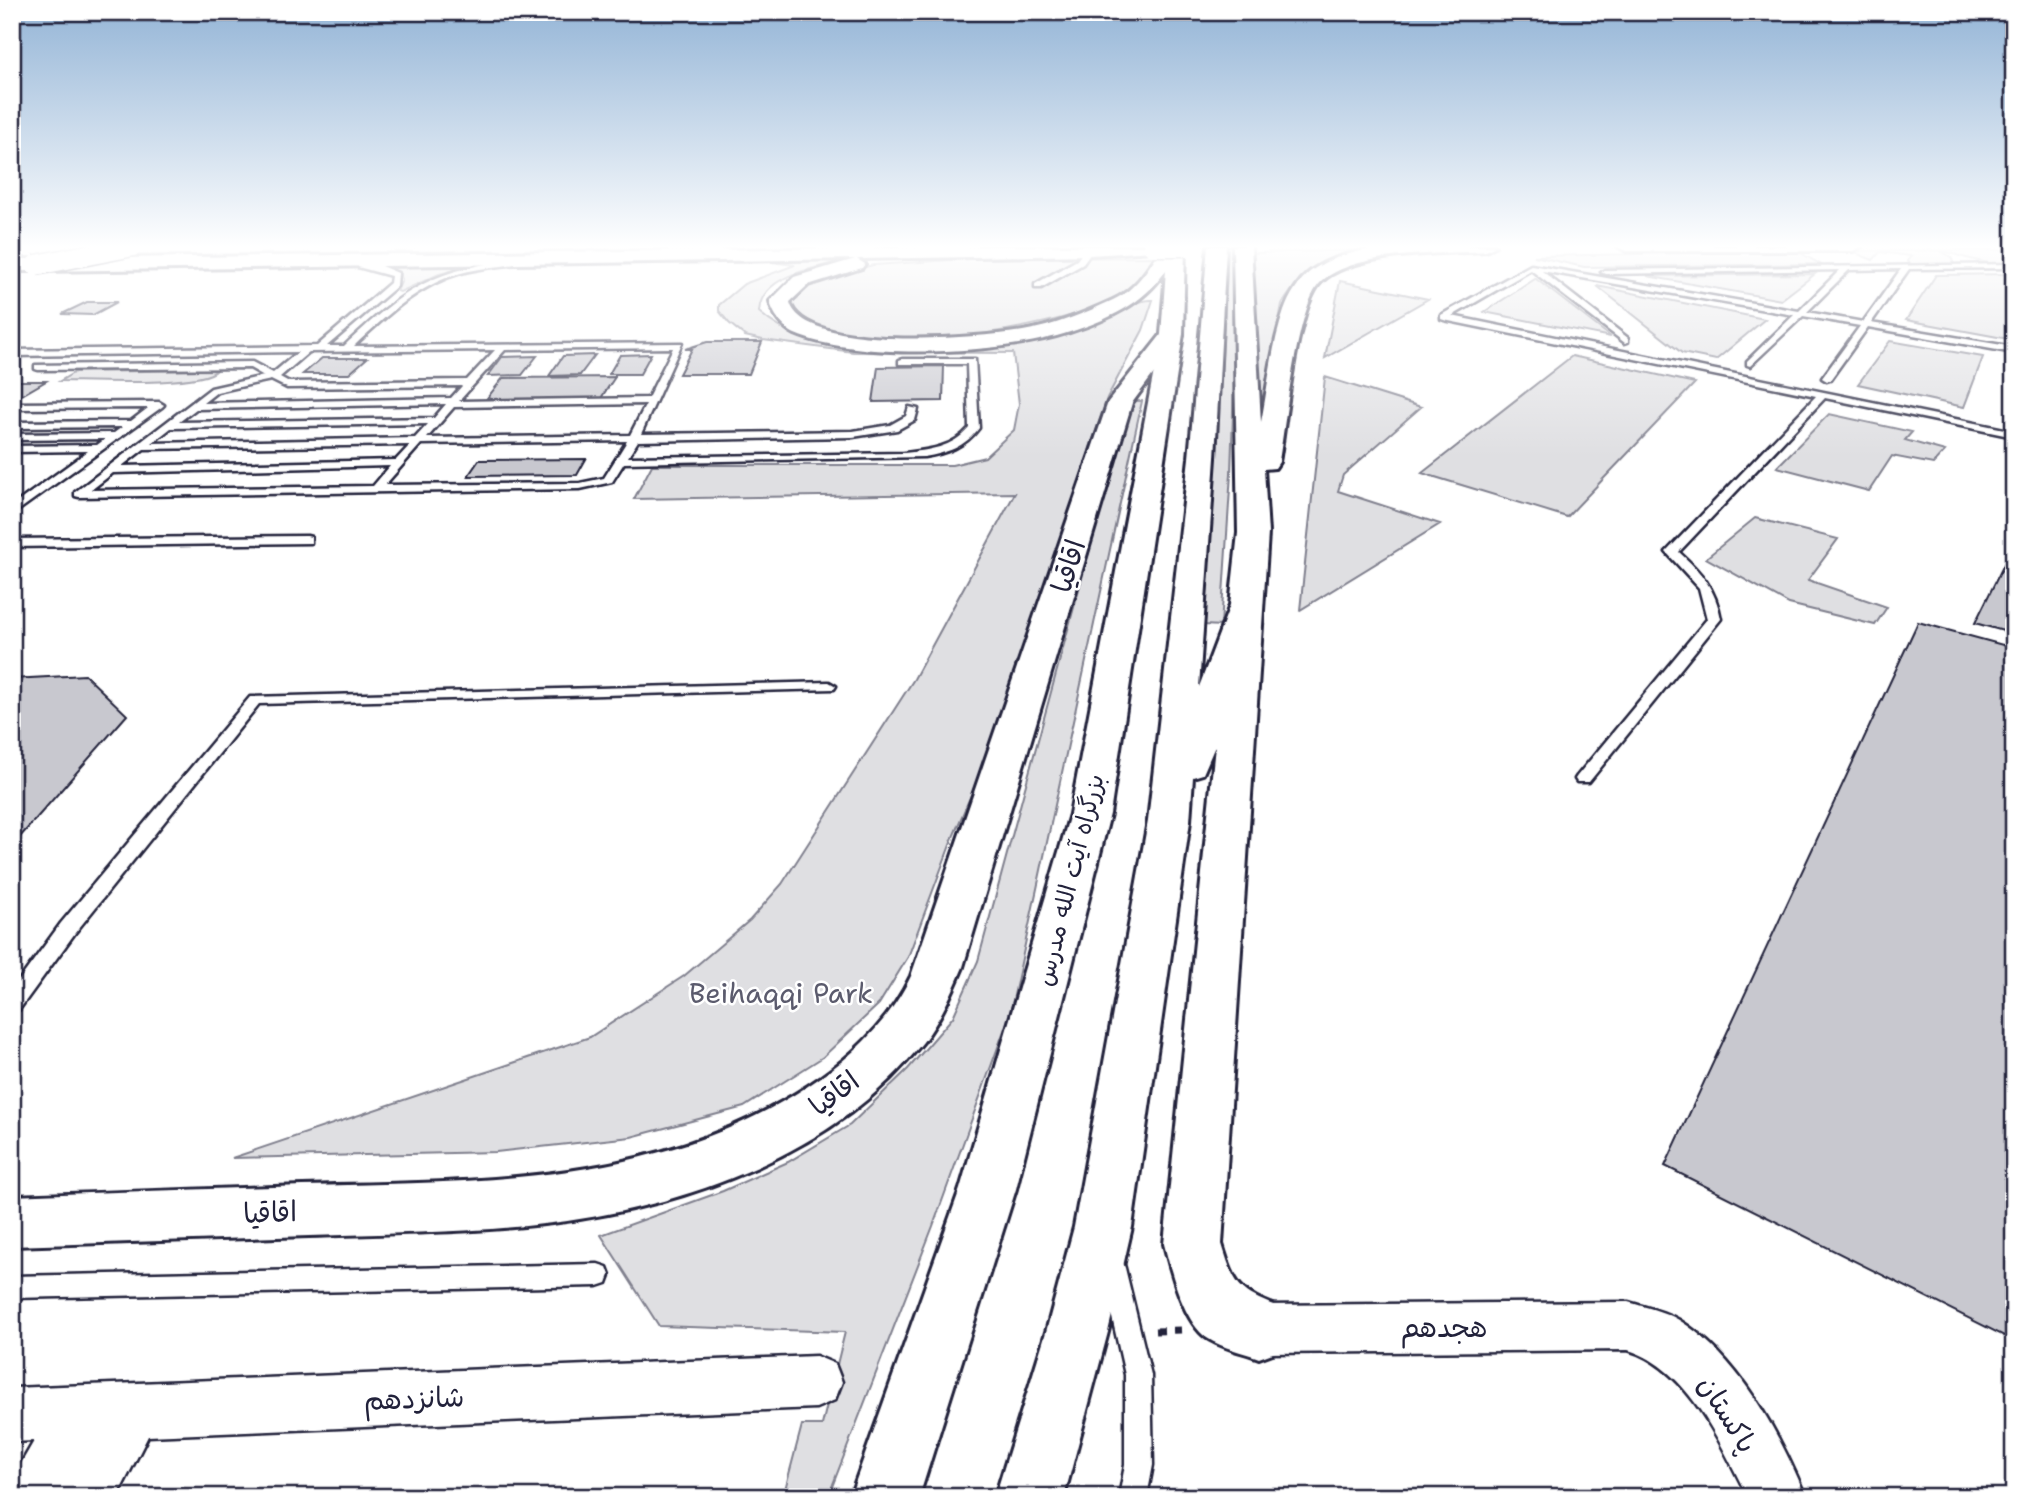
<svg xmlns="http://www.w3.org/2000/svg" width="2026" height="1509" viewBox="0 0 2026 1509" font-family="'Shantell Sans','Playpen Sans Arabic',sans-serif">
<style>
.green{fill:#dfdfe2;stroke:#80808e;stroke-width:2}
.building{fill:#c8c8cf;stroke:#22223b;stroke-width:2}
.lines{fill:none;stroke-linecap:round;stroke-linejoin:round}
.service-casing{stroke:#22223b;stroke-width:5}
.minor-casing{stroke:#22223b;stroke-width:5}
.secondary-casing{stroke:#22223b;stroke-width:6}
.trunk-casing{stroke:#22223b;stroke-width:6}
.path{stroke:#22223b;stroke-width:7;stroke-dasharray:9 9;stroke-linecap:butt}
.service{fill:#fff;fill-rule:evenodd}
.minor{fill:#fff;fill-rule:evenodd}
.secondary{fill:#fff;fill-rule:evenodd}
.trunk{fill:#fff;fill-rule:evenodd}
.secondary-bridge-casing{stroke:#22223b;stroke-width:23;stroke-linecap:butt}
.trunk-bridge-casing{stroke:#22223b;stroke-width:23;stroke-linecap:butt}
.secondary-bridge{stroke:#fff;stroke-width:20}
.trunk-bridge{stroke:#fff;stroke-width:20}
.labels{text-anchor:middle;dominant-baseline:central;stroke-width:5;stroke-linejoin:round;paint-order:stroke}
.street-label{font-size:24px;fill:#22223b;stroke:#fff}
.near-street-label{font-size:28px;fill:#22223b;stroke:#fff}
.near-park-label{font-size:28px;fill:#5b5b6d;stroke:#fff}
</style>
<rect width="100%" height="100%" fill="#fff"/>
<filter id="ink" filterUnits="userSpaceOnUse"><feTurbulence type="fractalNoise" baseFrequency=".0143" numOctaves="2"/><feDisplacementMap in="SourceGraphic" scale="14" xChannelSelector="R" yChannelSelector="G"/><feConvolveMatrix kernelMatrix="1 2 1 2 8 2 1 2 1" color-interpolation-filters="sRGB"/></filter>
<g filter="url(#ink)">
<path class="green" d="M1224,246H1236L1238,255L1231,473L1221,626L1204,625L1222,357L1227,274Z
M1408,249L1330,261L1300,278L1282,304L1261,418H1254V253Z
M2014,250V265C1997,265 1980,262 1963,257C1955,255 1950,251 1942,252L1951,257L1954,264H1912L1907,261L1911,256L1880,252L1873,260L1850,251Z
M1797,251L1820,264L1584,267L1534,256Z
M784,256L855,259C825,266 760,272 759,312C822,369 930,344 1005,335C1032,331 1064,331 1090,323C1110,317 1132,299 1153,300L1143,330L1107,398L1090,448L1047,617L953,837L908,957L879,1004L823,1057L744,1107L631,1137L496,1152L232,1158L590,1037L684,976L750,920L782,884L914,679L1015,493L634,499L652,465H952L985,457L1014,430L1019,404L1013,353L853,352L763,340L745,336L729,323L719,311V305L744,284L795,265L778,263Z
M1154,257C1143,274 1133,289 1114,299C1061,329 817,373 790,302L811,282L873,265L969,259Z
M476,265L439,274L400,292L397,291L402,280L400,272L379,266Z
M1815,274L1781,300L1647,276Z
M2014,274V340L1906,320L1936,275Z
M1535,279H1536L1611,337L1484,312Z
M1340,281L1428,299L1325,358Z
M1597,286L1765,319L1716,360L1682,353Z
M1890,341L1983,357L1964,407L1858,384Z
M1572,356L1695,383L1567,517L1422,473Z
M217,370C203,387 87,381 60,381L75,372Z
M1325,377L1421,407L1343,475L1338,491L1440,524L1300,610Z
M1130,401H1142L1010,1014L933,1226L828,1497H783L802,1425H822L845,1332L659,1326L601,1235L723,1191L788,1162L850,1125L908,1069L953,1017L978,961Z
M1829,414L1912,432L1905,440L1945,451L1933,464L1892,456L1869,491L1777,467Z
M1755,518L1838,539L1808,580L1887,607L1875,625L1789,604L1706,558Z"/>
<path class="building" d="M87,302H117L93,315L62,314Z
M707,342H762L749,374H679L692,349H685Z
M651,354L640,374H609L620,355Z
M595,355L580,375L549,376L563,356Z
M537,356L522,375L488,376L502,357Z
M322,358H367L349,374H303Z
M944,366L943,401L873,402L878,367Z
M615,377L599,401L484,402L503,378Z
M12,381H46L20,396L12,397Z
M586,459L577,475L468,476L479,460Z
M2014,544V634L1975,623Z
M1918,622L2014,648V1341L1665,1166Z
M85,675L127,715L12,846V679Z"/>
<g class="lines">
<g class="service-casing">
<path id="service" d="M1086,248L1093,250L1083,264L1041,288H1035V284L1077,260Z
M512,260L515,264C497,267 479,268 461,273C418,285 386,316 354,346L682,343L641,434L853,431L890,425L906,416L909,407L918,409L915,420L897,430L853,437L638,441L628,457L904,453C929,450 952,448 969,428L967,364H899V360L902,359H975L979,428C965,447 947,453 924,457L624,463L612,482L580,489L79,497L75,496V492L211,388L264,376L250,368L38,370L35,369V365L252,362L273,373L298,352L12,356V350L317,346L390,283L391,276L358,267V263L381,266L398,273L397,286L327,346H344C404,290 429,271 512,260ZM673,348L648,398L459,401L505,350ZM495,350L467,380L289,382L280,377L309,352ZM271,380L287,388L462,386L451,398L203,403L217,392ZM446,404L434,418L179,422L196,409ZM646,404L630,435L427,438L454,407ZM428,424L415,438L152,443L171,428ZM627,441L604,478L580,483L385,485L421,444ZM410,445L396,460L122,466L144,449ZM390,466L373,486L91,490L113,473Z
M2014,264V268L1909,269L1871,323L2014,347V353L1868,327L1830,380L1827,381L1822,378L1860,326L1803,316L1750,366L1747,365V361L1794,315L1542,271L1628,338V342L1625,343L1531,270L1452,316L2014,431V437L1825,398L1679,552C1701,572 1716,589 1721,619L1589,782H1577L1575,779L1577,776L1707,619L1699,588L1666,552L1816,396L1444,320L1441,319V315L1531,265L1799,311L1840,270L1605,274L1601,272L1605,270ZM1901,269L1863,322L1807,312L1849,270Z
M159,402L164,405L162,407L12,515V506L88,451L12,452V446L97,445L105,439L12,440V434L114,433L122,427L12,428V422L131,421L148,408L12,409V403Z
M307,536L311,537V543L12,547V539Z
M829,682L836,686L834,689L259,704L75,933L19,1010L12,1012V990L61,923L250,697Z
M1113,1257L1122,1260L1125,1268L1151,1375L1153,1465L1147,1497H1119L1125,1465V1375L1101,1268L1104,1260Z
M598,1264L607,1267L610,1275L607,1283L598,1286L12,1298V1276Z"/>
</g>
<g class="minor-casing">
<path id="minor" d="M1628,1302C1645,1307 1664,1311 1679,1320C1738,1356 1780,1434 1806,1497H1748C1721,1445 1689,1368 1628,1350L1259,1353L1241,1346L1234,1329L1241,1312L1259,1305Z
M816,1356L835,1364L842,1382L835,1400L816,1408L148,1436L117,1497H12V1479L34,1441L12,1442V1388Z"/>
</g>
<g class="secondary-casing">
<path id="secondary" d="M1617,246H1862L1853,251H1626Z
M12,259H36L45,265L36,271H12Z
M1172,328L1179,330L1183,334L1132,403L963,967C952,993 940,1020 923,1042C837,1153 687,1206 552,1223C471,1233 389,1233 309,1236C210,1239 111,1243 12,1246V1196C109,1192 206,1189 303,1186C478,1181 655,1186 808,1086C850,1059 889,1022 911,976L1108,402L1165,330Z"/>
</g>
<g class="trunk-casing">
<path id="trunk" d="M997,246H1162L1153,251L1089,255L857,259L865,264L862,268L808,285L790,302C803,354 981,337 1023,331C1054,326 1085,313 1113,300C1137,289 1149,267 1163,246H1185L1183,334L1110,814L1016,1189L919,1497H850L960,1189L1070,814L1161,334L1166,270C1144,304 1107,320 1070,332C1005,354 858,361 795,334C784,329 772,313 770,301L794,277L855,259L36,271L27,265L36,259Z
M1208,246H1226L1215,458L1199,687L1230,605L1238,533L1233,246H1251L1261,422C1268,387 1272,344 1284,311C1289,297 1299,280 1311,271C1356,238 1441,246 1495,246L1486,251C1443,254 1353,251 1321,282C1296,306 1286,424 1279,462L1275,468L1264,469L1268,533L1222,1244C1235,1287 1239,1292 1281,1308L1290,1329L1281,1350L1259,1358C1243,1352 1222,1348 1207,1338C1183,1321 1171,1271 1164,1244L1215,746L1203,774L1193,777L1190,821L1132,1227L1108,1332L1064,1497H995L1046,1332L1074,1227L1148,821L1189,458Z"/>
</g>
<path class="path" d="M1155,1331L1181,1330"/>
<use href="#service" class="service"/>
<use href="#minor" class="minor"/>
<use href="#secondary" class="secondary"/>
<use href="#trunk" class="trunk"/>
<g class="secondary-bridge-casing">
<path id="secondary-bridge" d="M36,265L133,246"/>
</g>
<g class="trunk-bridge-casing">
<path id="trunk-bridge" d="M1153,246H1187"/>
</g>
<use href="#secondary-bridge" class="secondary-bridge"/>
<use href="#trunk-bridge" class="trunk-bridge"/>
</g>
</g>
<linearGradient id="sky" x2="0" y2="1"><stop stop-color="#93b4d6"/><stop offset="0.54" stop-color="#fff"/><stop offset="1" stop-color="#fff" stop-opacity="0"/></linearGradient>
<rect width="2026" height="457" fill="url(#sky)"/>
<g class="labels">
<g class="street-label">
<text transform="translate(1070 880) rotate(-76)">بزرگراه آیت الله مدرس</text>
</g>
<g class="near-street-label">
<text transform="translate(1068 566) rotate(-72)">اقاقیا</text>
<text transform="translate(834 1093) rotate(-37)">اقاقیا</text>
<text transform="translate(270 1212) rotate(-2)">اقاقیا</text>
<text x="1444" y="1327">هجدهم</text>
<text transform="translate(414 1398) rotate(-2)">شانزدهم</text>
<text transform="translate(1728 1414) rotate(58)">پاکستان</text>
</g>
<g class="near-park-label">
<text x="781" y="993">Beihaqqi Park</text>
</g>
</g>
<rect width="2026" height="1509" fill="none" stroke="#fff" stroke-width="42"/>
<rect x="21" y="21" width="1984" height="1467" fill="none" stroke="#22223b" stroke-width="2.5" filter="url(#ink)"/>
</svg>
